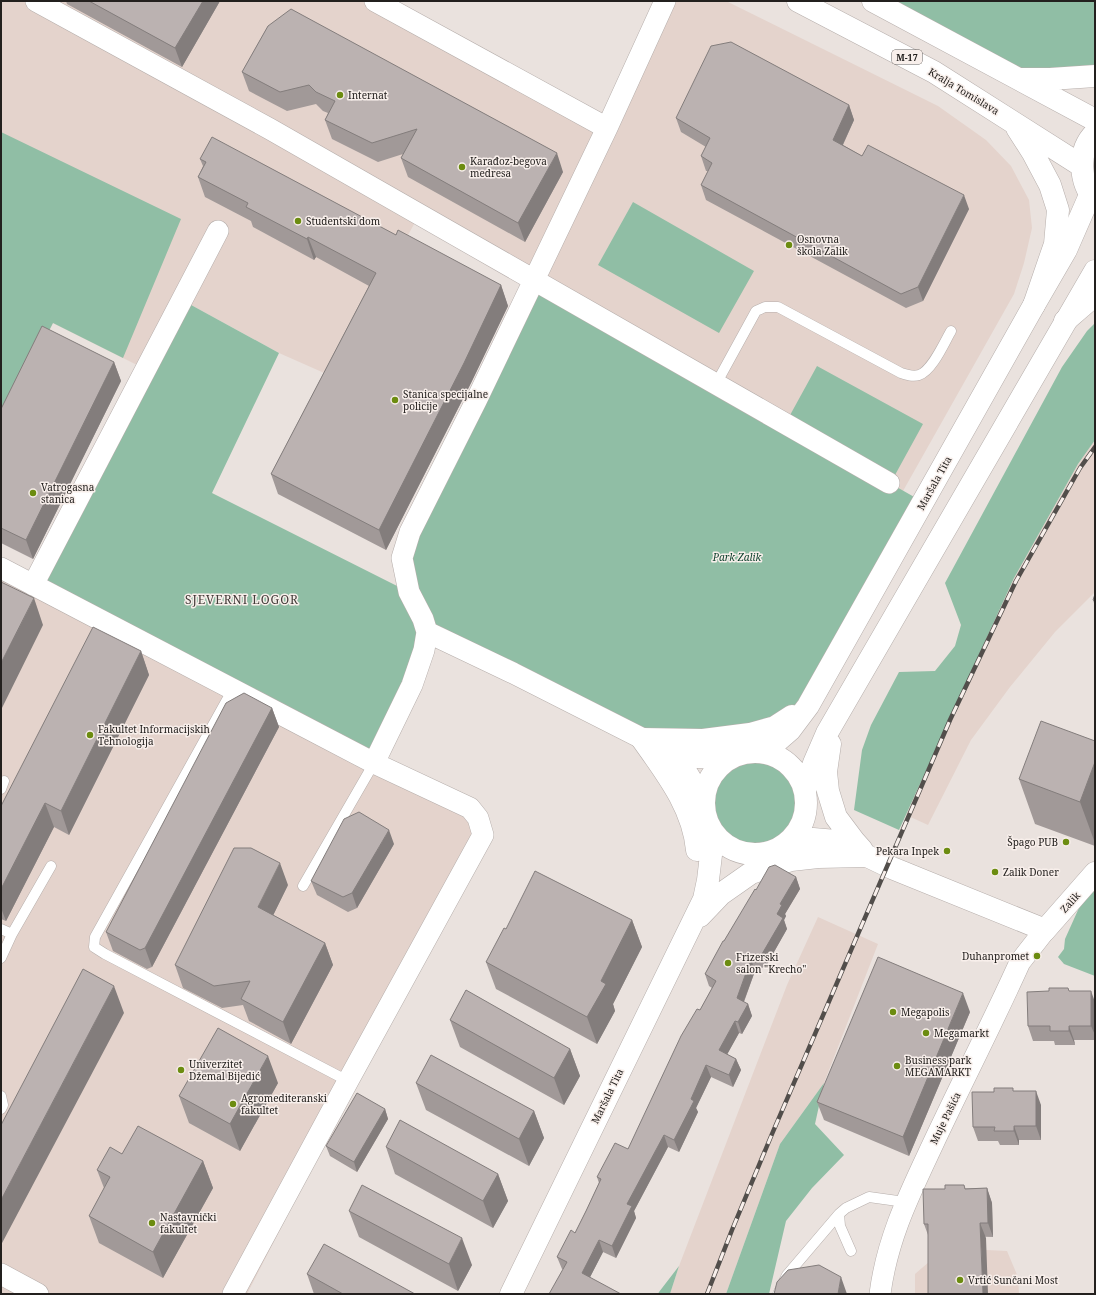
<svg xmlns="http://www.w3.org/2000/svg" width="1096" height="1295" viewBox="0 0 1096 1295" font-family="'Noto Serif',serif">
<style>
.built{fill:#e4d3cc}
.green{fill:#90bea5}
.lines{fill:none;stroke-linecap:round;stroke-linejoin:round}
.service-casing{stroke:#b6aeab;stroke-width:11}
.minor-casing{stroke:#b6aeab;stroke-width:22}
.tertiary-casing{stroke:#b6aeab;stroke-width:23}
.primary-casing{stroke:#b6aeab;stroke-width:23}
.service{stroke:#fff;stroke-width:10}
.minor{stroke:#fff;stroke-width:21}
.tertiary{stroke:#fff;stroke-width:22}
.primary{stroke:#fff;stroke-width:22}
.rail-casing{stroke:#524e4b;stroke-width:4.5}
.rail{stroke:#f8efeb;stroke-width:3;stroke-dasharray:9;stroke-linecap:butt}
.wall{fill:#a19998}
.shaded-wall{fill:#837d7c}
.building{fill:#bbb2b1;stroke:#837d7c}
.poi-dot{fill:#6c8c10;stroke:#f8efeb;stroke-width:1.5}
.labels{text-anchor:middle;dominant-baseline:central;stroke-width:3;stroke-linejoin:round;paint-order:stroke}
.shield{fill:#f8efeb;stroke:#635e5c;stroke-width:1}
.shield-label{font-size:9px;font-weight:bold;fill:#23201e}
.street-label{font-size:10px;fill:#23201e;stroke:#f8efeb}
.poi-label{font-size:10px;fill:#23201e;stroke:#f8efeb;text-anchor:start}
.park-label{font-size:10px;font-style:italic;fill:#053b26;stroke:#f8efeb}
.quarter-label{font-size:12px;letter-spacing:1px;fill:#433c39;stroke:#f8efeb}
</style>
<rect width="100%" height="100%" fill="#eae2de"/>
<path class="built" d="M1,1H375L607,128L665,1H726L938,106L986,140L1011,166L1029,200L1032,228L1024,263L1014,294L903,491L419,215L331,376L279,353L182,300L145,369L53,323L1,425Z
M1095,440V592L1055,632L1010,687L971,740L928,825L906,815L1014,578L1078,464Z
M1,561L448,798L483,835L247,1294H1Z
M818,917L878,944L824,1083L780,1144L726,1294H670L679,1266L787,985Z
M945,1248L1007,1251L1018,1277L1019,1294H915V1274Z"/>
<path class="green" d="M873,1H1095V76L1020,79Z
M1,132L181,219L123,358L53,323L1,425Z
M633,202L754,271L719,333L598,265Z
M533,280L923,502L808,706L775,727L642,739L428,632L376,760L35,581L182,300L279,353L212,493L409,592L402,558Z
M1095,323V440L1078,464L1014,578L899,830L854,810L862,750L871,725L899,672L935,671L955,646L961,625L945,583L1062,367L1087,331Z
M817,366L923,424L895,475L789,417Z
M706 803a49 49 0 1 1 98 0a49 49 0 1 1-98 0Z
M1095,883V976L1064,964L1058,957L1064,949L1065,939L1087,890Z
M824,1083L815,1124L844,1155L812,1188L786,1221L769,1294H726L780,1144Z
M679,1266L670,1294H658L659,1292Z"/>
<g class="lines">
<g class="service-casing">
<path id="service" d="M716,384L756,311L765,307H778L901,373C907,375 913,377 919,375C932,371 944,343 951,331
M233,689L95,937L94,947L105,954L348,1081
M1,789L4,781
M303,886L374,763
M1,929L12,934
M1,958L12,934L51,866
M1,1096L3,1105L1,1109
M839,1214L840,1226L851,1251
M778,1294L787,1275L839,1214L846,1208L869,1197L905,1202"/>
</g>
<g class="minor-casing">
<path id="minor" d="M36,1L270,129L889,483
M375,1L607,128
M1,568L374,763L470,808L478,818L483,835L348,1081L233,1294
M33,585L218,231
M427,632L513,673L677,756L707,758L737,755
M677,756L692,781L703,808
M374,763L412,685L424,650L427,632L423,619L409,592L402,558L410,532L476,401L607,128L665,1
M1,1274L38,1294
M880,1294C887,1239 909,1195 932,1146C961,1084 992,1024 1020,962L1045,930"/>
</g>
<g class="tertiary-casing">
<path id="tertiary" d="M642,739C666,773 693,807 697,850
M642,739L703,740L750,734L775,727L792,716
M830,744L826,772L828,791L836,817L854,841L862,850
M704 803a51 51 0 1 1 102 0a51 51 0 1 1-102 0Z
M754,752L775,743L790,730L808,706L1034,305L1066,250L1090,195
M805,791L814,763L827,733L1095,271
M790,841L813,839L836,841L892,868L1045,930L1095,873
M700,916L721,894L751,873L791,860L818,857L864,856
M511,1294L704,899L708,880L711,855L707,824"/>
</g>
<g class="primary-casing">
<path id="primary" d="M798,1L934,72L1082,166
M873,1L1095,120
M1022,79H1050L1095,76
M1017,128L1033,153L1050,185L1058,210L1055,244L1034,305
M1095,133C1077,151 1079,182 1095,200
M1065,321L1095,295"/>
</g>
<use href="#service" class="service"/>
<use href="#minor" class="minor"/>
<use href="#tertiary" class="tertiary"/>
<use href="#primary" class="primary"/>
<g class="rail-casing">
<path id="rail" d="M707,1294L732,1230L772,1134L950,720L1016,581L1080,468L1095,447"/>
</g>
<use href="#rail" class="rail"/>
</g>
<path class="wall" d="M66,1H220L182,67L67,4Z
M268,26L563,172L525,242L408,177L401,158L403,154L378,162L332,139L325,120L328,113L323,111L316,104L287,111L249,91L242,72Z
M849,105L854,120L843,145L862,156L969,209L923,301L906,308L706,200L701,185L708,171H706L701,156L706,147L681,132L676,118Z
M200,159L396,235L501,285L508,306L471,383L386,550L278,494L271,474L369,286L316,257L314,260L253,227L251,221L205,197L198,177L203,166Z
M114,362L121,381L33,559L1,543V409Z
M1095,594V606L1093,600Z
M141,651L149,675L69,835L54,827L6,921L1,919V806Z
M272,708L279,727L152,967L147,969L113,951L106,932Z
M1095,741V846L1035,824L1019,779Z
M394,844L357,908L348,912L317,895L311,881Z
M796,877L800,889L785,914L786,916L784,920L787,929L766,966L755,971L744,1002L748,1004L752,1016L742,1034L739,1033L727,1054L736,1059L741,1070L733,1087L711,1077L696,1108L698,1112L679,1152L668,1147L634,1211L636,1218L616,1258L603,1252L590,1277L562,1269L557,1257L575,1233L586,1211L599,1183L597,1177L628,1149L700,1010L712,988L709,986L705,974L724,941L756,890Z
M288,885L273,915L325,943L333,965L291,1044L249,1021L243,1005L222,1008L183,988L175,965Z
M632,920L642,947L613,1004L615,1011L597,1044L496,989L486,962Z
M1070,991L1095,1002V1040H1074L1075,1045H1055L1054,1041H1033L1028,1026Z
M970,1012L909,1156L824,1120L817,1102Z
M450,1020L570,1049L580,1076L564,1105L460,1047Z
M278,1083L240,1151L189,1123L179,1096Z
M416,1083L534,1111L544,1138L529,1166L426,1110Z
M1015,1091L1041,1105V1140H1019V1145H1000L998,1141H978L973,1127Z
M385,1109L388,1119L357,1172L330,1156L326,1146Z
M386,1147L498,1174L508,1201L493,1228L395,1174Z
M122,1154L203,1161L213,1188L163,1278L99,1243L89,1216L104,1188L97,1170Z
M987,1188L992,1203L993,1237L928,1235L924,1224L945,1189Z
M349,1211L472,1265L458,1291L359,1237Z
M307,1274L415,1294H314Z"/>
<path class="shaded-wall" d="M203,1H220L182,67L175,48Z
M849,105L854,120L838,155L833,140Z
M557,153L563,172L525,242L518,223Z
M964,195L969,209L923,301L918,287Z
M308,237L316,257L314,260L307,239Z
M501,285L508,306L471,383L386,550L379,530Z
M114,362L121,381L33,559L26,540Z
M34,598L43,625L1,710V663Z
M141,651L149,675L69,835L61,811Z
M272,708L279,727L152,967L145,948Z
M1095,762V843L1080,802Z
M45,803L54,827L6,921L1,908V889Z
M389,830L394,844L357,908L352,893Z
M280,863L288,885L266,930L258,907Z
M796,877L800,889L785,914L786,916L784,920L787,929L766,966L762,954L780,904Z
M632,920L642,947L613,1004L615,1011L597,1044L587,1017L601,981Z
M325,943L333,965L291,1044L283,1022Z
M751,959L755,971L741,1009L737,998Z
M114,986L124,1013L1,1245V1200Z
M1091,991L1095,1002V1035L1091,1026Z
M963,993L970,1012L909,1156L903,1137Z
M748,1004L752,1016L742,1034L738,1022Z
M735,1021L739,1033L723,1062L719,1050Z
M1069,1026L1074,1040L1075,1045L1069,1031Z
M570,1049L580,1076L564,1105L554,1078Z
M268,1056L278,1083L240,1151L230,1124Z
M736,1059L741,1070L733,1087L729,1075Z
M706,1065L711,1077L696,1108L698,1112L679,1152L674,1140L691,1099Z
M1036,1091L1041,1105V1140L1036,1126Z
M385,1109L388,1119L357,1172L354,1162Z
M534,1111L544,1138L529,1166L519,1139Z
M1014,1126L1019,1140V1145L1014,1131Z
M664,1135L668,1147L634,1211L636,1218L616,1258L612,1246L627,1204Z
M203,1161L213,1188L163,1278L153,1252Z
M498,1174L508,1201L493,1228L483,1201Z
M987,1188L992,1203L993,1237L988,1223Z
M980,1223L986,1238L988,1294H983Z
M462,1238L472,1265L458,1291L449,1264Z
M599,1240L603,1252L586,1285L582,1273Z
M841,1277L847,1294H838Z"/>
<path class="building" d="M89,1H203L175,48Z
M291,9L557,153L518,223L401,158L417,129L372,143L325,120L335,101L316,92L309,85L280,92L242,72L268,26Z
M731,42L849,105L833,140L862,156L868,145L964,195L918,287L901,294L701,185L712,163L701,156L710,138L676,118L711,46Z
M212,137L396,235L398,230L501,285L464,363L379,530L271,474L376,273L308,237L307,239L246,207L248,203L198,177L206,162L200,159Z
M42,326L114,362L26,540L1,528V409Z
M1,582L34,598L1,663Z
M1095,594V601L1093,600Z
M93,627L141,651L61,811L45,803L1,889V806Z
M244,693L272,708L145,948L140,950L106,932L226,703Z
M1041,721L1095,741V762L1080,802L1019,779Z
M359,812L389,830L352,893L343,897L311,881L344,819Z
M234,848H251L280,863L258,907L325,943L283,1022L241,999L250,981L214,986L175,965Z
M775,865L796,877L780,904L782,905L777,914L783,918L762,954L751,959L737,998L748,1004L738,1022L735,1021L719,1050L736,1059L729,1075L706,1065L691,1099L694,1101L674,1140L664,1135L627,1204L632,1206L612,1246L599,1240L582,1273L621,1294H549L567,1262L557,1257L571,1230L575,1233L586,1211L601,1179L597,1177L615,1143L628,1149L681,1036L697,1009L700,1010L716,981L705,974L723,941H724L755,889L756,890L769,867Z
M535,871L632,920L601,981L606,984L587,1017L486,962L504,928L506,929Z
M878,957L963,993L903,1137L817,1102Z
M83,969L114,986L1,1200V1125Z
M1049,988H1068L1069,991H1091V1026H1069V1031H1050V1026H1028L1027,992L1049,991Z
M466,990L570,1049L554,1078L450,1020Z
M218,1028L268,1056L230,1124L179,1096Z
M431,1055L534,1111L519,1139L416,1083Z
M994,1088H1013V1091H1036V1126H1014V1131H994L995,1127H973L972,1092H994Z
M357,1093L385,1109L354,1162L326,1146Z
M400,1120L498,1174L483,1201L386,1147Z
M138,1126L203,1161L153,1252L89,1216L110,1177L97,1170L110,1147L122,1154Z
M362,1185L462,1238L449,1264L349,1211Z
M945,1185H964L965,1189L987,1188L988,1223H980L983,1294H928V1224H924L923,1189H945Z
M324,1244L415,1294H343L307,1274Z
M819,1265L841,1277L838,1294H774L777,1282L788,1270Z"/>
<g class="poi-dot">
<circle cx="340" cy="95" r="4"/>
<circle cx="462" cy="167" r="4"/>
<circle cx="298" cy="221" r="4"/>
<circle cx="789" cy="245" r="4"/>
<circle cx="395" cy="400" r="4"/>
<circle cx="33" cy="493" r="4"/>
<circle cx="90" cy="735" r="4"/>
<circle cx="1066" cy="842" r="4"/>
<circle cx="947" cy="851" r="4"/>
<circle cx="995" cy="872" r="4"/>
<circle cx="1037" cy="956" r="4"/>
<circle cx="728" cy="963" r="4"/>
<circle cx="893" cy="1012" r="4"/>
<circle cx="926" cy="1033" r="4"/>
<circle cx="897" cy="1066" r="4"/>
<circle cx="181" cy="1070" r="4"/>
<circle cx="233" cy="1104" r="4"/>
<circle cx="152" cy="1223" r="4"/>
<circle cx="960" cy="1280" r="4"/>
</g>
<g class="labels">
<rect class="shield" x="892" y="50" width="30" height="14" rx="3"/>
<g class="shield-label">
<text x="907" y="57">M-17</text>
</g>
<g class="street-label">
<text transform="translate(964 91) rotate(31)">Kralja Tomislava</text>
<text transform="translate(934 483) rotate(-61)">Maršala Tita</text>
<text transform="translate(1070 902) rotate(-48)">Zalik</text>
<text transform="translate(607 1096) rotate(-64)">Maršala Tita</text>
<text transform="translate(945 1118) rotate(-64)">Muje Pašića</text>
</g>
<g class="poi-label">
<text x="348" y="95">Internat</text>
<text x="470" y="161">Karađoz-begova<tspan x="470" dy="12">medresa</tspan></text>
<text x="306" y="221">Studentski dom</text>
<text x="797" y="239">Osnovna<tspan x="797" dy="12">škola Zalik</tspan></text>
<text x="403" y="394">Stanica specijalne<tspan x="403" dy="12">policije</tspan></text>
<text x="41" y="487">Vatrogasna<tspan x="41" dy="12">stanica</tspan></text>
<text x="98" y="729">Fakultet Informacijskih<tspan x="98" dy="12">Tehnologija</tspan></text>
<text x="1058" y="842" text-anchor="end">Špago PUB</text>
<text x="939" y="851" text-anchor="end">Pekara Inpek</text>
<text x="1003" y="872">Zalik Doner</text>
<text x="1029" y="956" text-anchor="end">Duhanpromet</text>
<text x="736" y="957">Frizerski<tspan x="736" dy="12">salon "Krecho"</tspan></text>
<text x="901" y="1012">Megapolis</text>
<text x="934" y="1033">Megamarkt</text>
<text x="905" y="1060">Business park<tspan x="905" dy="12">MEGAMARKT</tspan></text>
<text x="189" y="1064">Univerzitet<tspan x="189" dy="12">Džemal Bijedić</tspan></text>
<text x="241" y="1098">Agromediteranski<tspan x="241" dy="12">fakultet</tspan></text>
<text x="160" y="1217">Nastavnički<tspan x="160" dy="12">fakultet</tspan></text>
<text x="968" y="1280">Vrtić Sunčani Most</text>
</g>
<g class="park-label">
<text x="737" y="557">Park Zalik</text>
</g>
<g class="quarter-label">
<text x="242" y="599">SJEVERNI LOGOR</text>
</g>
</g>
<rect width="1096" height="1295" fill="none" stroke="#23201e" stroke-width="4"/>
</svg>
